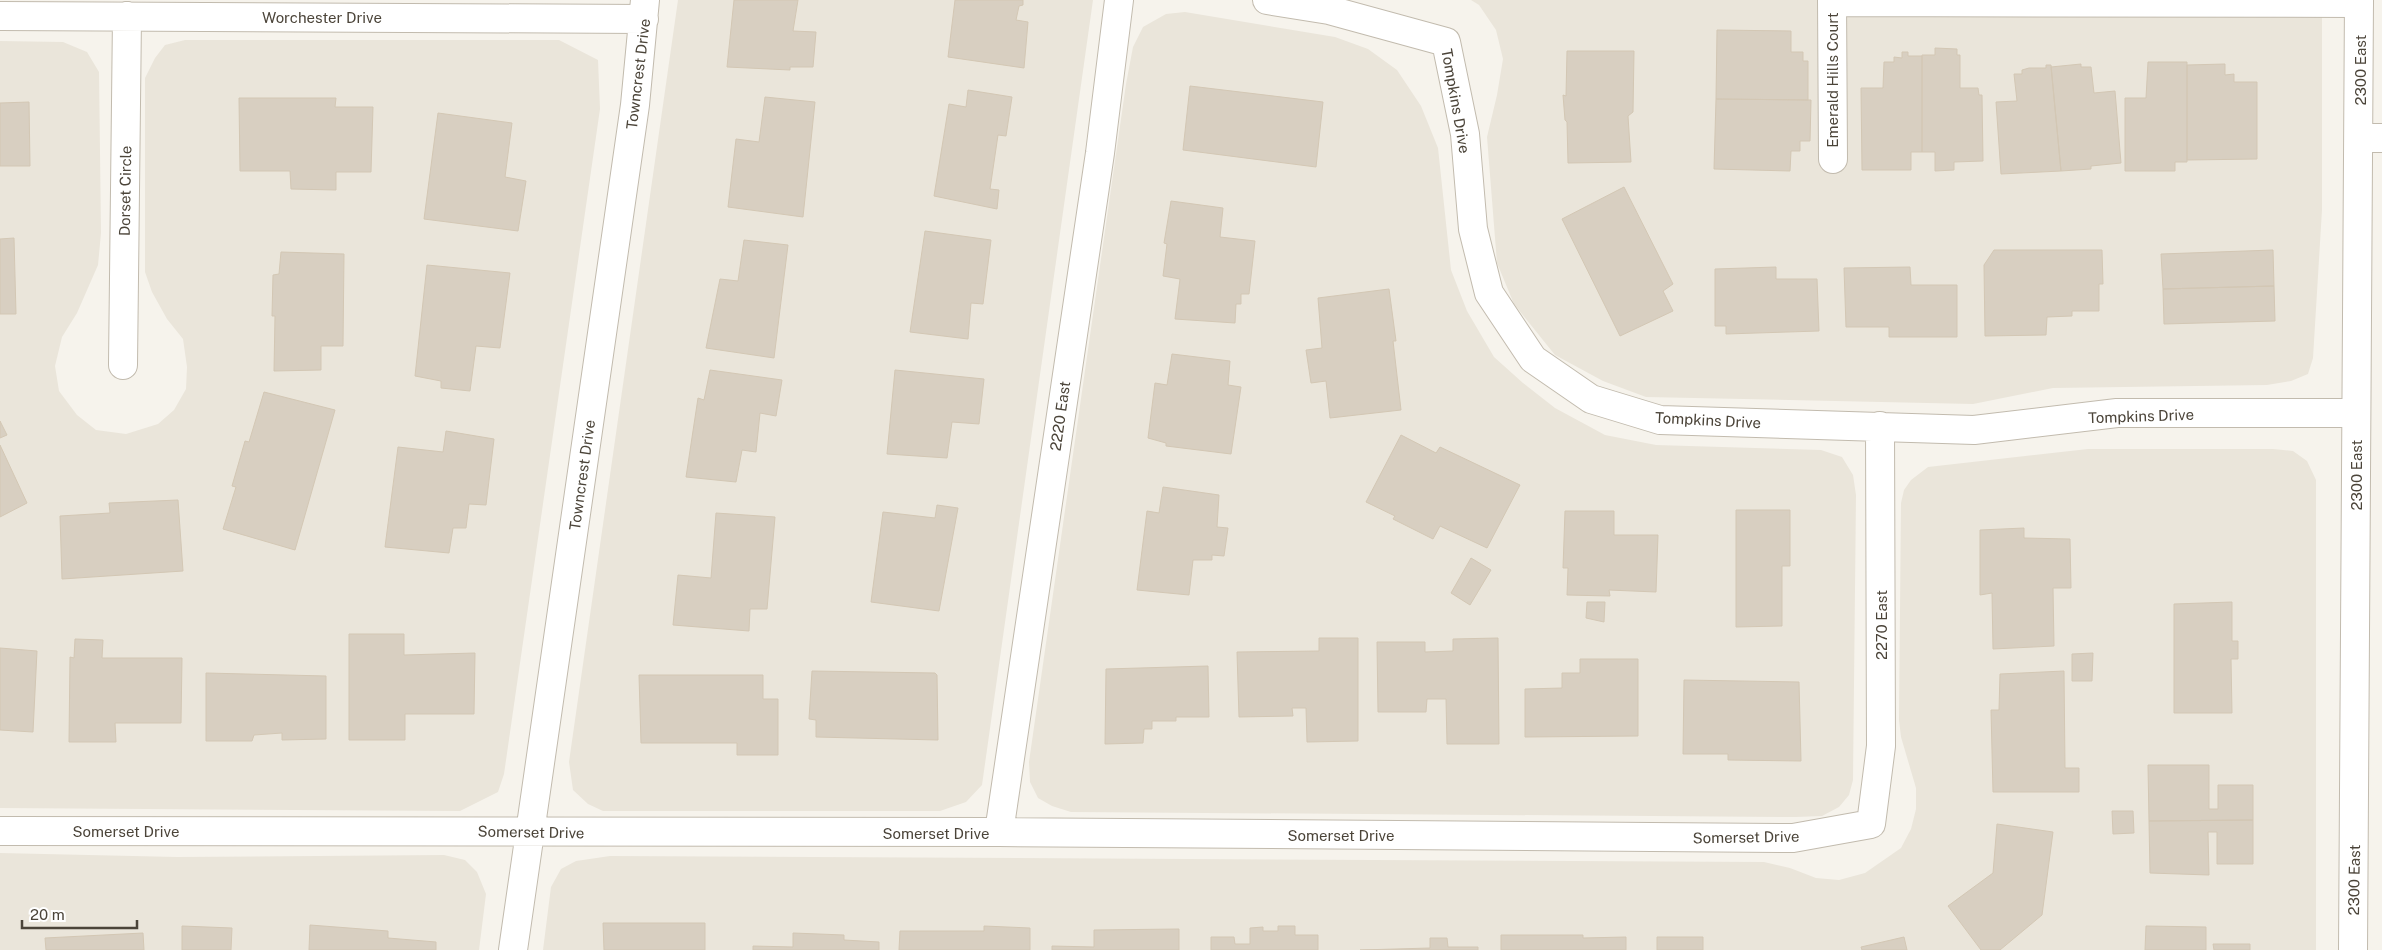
<svg xmlns="http://www.w3.org/2000/svg" width="2382" height="950" viewBox="0 0 2382 950" font-family="'Public Sans',sans-serif">
<style>
.residential{fill:#eae5da}
.building{fill:#d8cfc1;stroke:#d3c7b4}
.lines{fill:none;stroke-linecap:round;stroke-linejoin:round}
.minor-casing{stroke:#c2bbae;stroke-width:30}
.tertiary-casing{stroke:#c2bbae;stroke-width:30}
.minor{stroke:#fff;stroke-width:28}
.tertiary{stroke:#fff;stroke-width:28}
.labels{text-anchor:middle;dominant-baseline:central;stroke-width:4;stroke-linejoin:round;paint-order:stroke}
.street-label{font-size:15px;fill:#4b4439;stroke:#fff}
</style>
<rect width="100%" height="100%" fill="#f6f3ec"/>
<path class="residential" d="M678,0H1093L982,785L966,802L940,811H603L588,804L573,790L569,762Z
M1471,0H2322V210L2313,358L2308,374L2291,381L2267,385L2053,388L1973,404L1646,397L1603,381L1555,355L1514,304L1497,263L1487,137L1497,95L1503,59L1496,30L1479,5Z
M1185,12L1335,37L1368,49L1397,70L1421,106L1438,148L1451,270L1467,311L1494,357L1523,383L1555,408L1605,435L1656,445L1821,450L1842,457L1853,475L1856,495L1853,780L1849,795L1839,807L1822,816L1796,817L1071,812L1052,806L1038,798L1030,782L1029,762L1126,84L1133,47L1143,27L1166,14Z
M185,40H559L598,60L600,109L504,774L498,792L460,811L0,808V41L63,42L87,52L99,72L101,233L98,265L77,313L62,337L55,366L59,391L77,415L96,430L126,434L158,424L174,410L186,389L187,367L183,339L167,319L152,292L145,272V78L155,58L165,45Z
M2088,449H2273L2293,451L2307,461L2316,480V950H543L551,887L561,869L576,861L610,856L1764,862L1790,868L1816,878L1839,880L1865,873L1901,848L1911,829L1916,809V788L1901,737L1899,720L1901,503L1904,490L1911,480L1928,467Z
M0,853L177,857L444,855L465,860L477,872L486,894L479,950H0Z"/>
<path class="building" d="M734,0H798L793,31L816,32L813,67H790V70L727,67Z
M955,0H1023V5L1019,6L1016,20L1028,22L1024,68L948,57Z
M1717,30L1791,31V52H1803V61H1808V100L1716,99Z
M1935,48L1957,49V55H1960V88H1978L1979,95H1982L1983,161L1954,162V170L1935,171V152H1922V55H1935Z
M1567,51H1634L1633,112L1628,116L1631,162L1568,163L1567,122L1565,120L1563,95L1566,96Z
M1902,52H1908V56H1922V152H1911V170H1862L1861,88H1883L1884,62H1894V57L1902,58Z
M2148,62H2187V162H2175V171H2125V98H2146Z
M2081,64V67H2091L2094,93L2115,91L2121,163L2091,166V169L2061,171L2051,67Z
M2225,64V75L2234,74V82H2257V159L2187,160V65Z
M2046,65H2051L2061,171L2001,174L1996,102L2017,101L2014,74H2022V70L2029,68H2046Z
M1190,86L1323,102L1316,167L1183,150Z
M968,90L1012,97L1006,136L998,135L990,189L999,190L997,209L934,196L949,104L966,107Z
M765,97L815,102L803,217L728,207L736,139L759,142Z
M239,98H336L335,107H373L371,172H336V190L291,189L290,171H240Z
M1716,99L1811,100L1810,141H1800V151H1791L1790,171L1714,169Z
M29,102L30,166H0V103Z
M438,113L512,123L505,177L526,181L518,231L424,219Z
M1624,187L1673,284L1663,291L1673,311L1620,336L1562,219Z
M1171,201L1223,208L1220,237L1255,241L1249,294H1241V304H1236L1235,323L1175,319L1180,279L1163,276L1167,244L1164,243Z
M925,231L991,240L983,304L971,303L968,339L910,332Z
M14,238L16,314H0V239Z
M744,240L788,245L774,358L706,348L720,279L738,281Z
M1994,250H2102L2103,284H2099V311H2072V316L2047,317L2046,335L1985,336L1984,265Z
M2273,250L2274,286L2163,289L2161,254Z
M281,252L344,254L343,346H321V370L274,371L275,316H272L273,275L279,274Z
M427,265L510,273L500,348L476,346L470,391L441,388V381L415,376Z
M1776,267V279H1817L1819,331L1726,334V326H1715V269Z
M1910,267L1911,285H1957V337H1889V327H1846L1844,268Z
M2274,286L2275,321L2164,324L2163,289Z
M1389,289L1396,341H1393L1401,410L1330,418L1326,381L1311,383L1306,350L1322,348L1318,298Z
M1172,354L1230,361L1228,385L1241,387L1231,454L1166,446V443L1148,438L1155,383L1167,385Z
M710,370L782,380L776,416L760,413L756,452L742,450L736,482L686,477L698,398L704,400Z
M895,370L984,379L979,424L952,422L947,458L887,454Z
M264,392L335,410L295,550L223,529L236,487L232,486L245,441L249,442Z
M0,421L7,435L0,438Z
M446,431L494,439L486,505L469,504L466,528H453L449,553L385,547L398,447L443,452Z
M1401,435L1436,453L1440,447L1520,485L1487,548L1440,526L1433,539L1393,519L1395,516L1366,502Z
M0,445L27,503L0,517Z
M1163,487L1219,495L1217,527L1228,528L1224,556L1212,555V560H1193L1189,595L1137,590L1147,511L1159,513Z
M178,500L183,571L62,579L60,516L110,513L109,503Z
M937,505L958,508L939,611L871,602L883,512L935,518Z
M1736,510H1790V566H1782V626L1736,627Z
M1565,511H1614V535H1658L1656,592L1609,590L1610,596L1567,595L1568,568H1563Z
M716,513L775,517L767,609H750L749,631L673,625L678,575L711,578Z
M2024,528V538L2070,539L2071,588H2053L2054,646L1993,649L1992,593L1980,595V530Z
M1471,558L1491,570L1470,605L1451,593Z
M1587,602H1605L1604,622L1586,618Z
M2232,602V641H2238V659H2231L2232,713H2174V604Z
M349,634H404V655L475,653L474,714H405V740H349Z
M1319,638H1358V741L1307,742L1306,708H1292L1293,716L1239,717L1237,652L1319,651Z
M1498,638L1499,744H1447L1446,699H1427L1426,712H1378L1377,642H1425V652L1453,651V639Z
M75,639L103,640L102,658H182L181,723H115L116,742H69L70,657L74,658Z
M0,648L37,651L33,732L0,730Z
M2093,653L2092,681H2072V654Z
M1580,659H1638V736L1525,737V689L1562,688V673H1580Z
M1208,666L1209,717H1176V721H1152V729H1144L1143,743L1105,744L1106,669Z
M812,671L935,673L937,675L938,740L816,737V720L809,719Z
M2064,671L2065,768H2079V792H1993L1991,710H1999L2000,674Z
M206,673L326,676V739L282,740V733L254,735L252,741H206Z
M639,675H763V699H778V755H737V743H641Z
M1684,680L1799,682L1801,761L1728,760V754H1683Z
M2148,765H2209V809H2218V785H2253V820L2149,821Z
M2112,811H2133L2134,833L2113,834Z
M2253,820V864H2217V832H2208L2209,875L2150,873L2149,821Z
M1997,824L2053,832L2042,915L2000,950H1981L1948,906L1993,873Z
M603,923H705V950H604Z
M310,925L388,931V938L436,942V950H309Z
M182,926L232,928L231,950H182Z
M984,926L1030,928V950H899L900,931H984Z
M1278,926H1295V935H1318V950H1211V937H1234L1235,944H1250V928L1263,927V931H1278Z
M2146,926L2206,927V950H2145Z
M1179,929V950H1052V946L1094,947V930Z
M143,933L144,950H46L45,938Z
M793,933L844,935V940L879,942V950H753V946L793,947Z
M1501,935H1583V938L1626,937V950H1501Z
M1657,937H1703V950H1657Z
M1904,937L1907,950H1862L1861,947Z
M1430,938H1447L1448,947H1478V950H1360L1430,948Z
M2213,944H2250V950H2214Z"/>
<g class="lines">
<g class="minor-casing">
<path id="minor" d="M1267,0L1329,10L1446,42L1465,134L1473,229L1489,293L1533,359L1591,399L1660,420L1974,430L2117,413H2355
M1832,0L1833,159
M1832,2L2359,3
M0,16L644,19
M2360,138H2382
M123,365L127,16
M0,831L999,832L1793,838L1871,824L1881,746L1880,426
M999,832L1100,153L1119,0
M513,950L635,105L645,0"/>
</g>
<g class="tertiary-casing">
<path id="tertiary" d="M2353,950L2359,0"/>
</g>
<use href="#minor" class="minor"/>
<use href="#tertiary" class="tertiary"/>
</g>
<g class="labels">
<g class="street-label">
<text x="322" y="17">Worchester Drive</text>
<text transform="translate(2360 70) rotate(-90)">2300 East</text>
<text transform="translate(638 74) rotate(-83)">Towncrest Drive</text>
<text transform="translate(1832 80) rotate(-90)">Emerald Hills Court</text>
<text transform="translate(1456 101) rotate(80)">Tompkins Drive</text>
<text transform="translate(125 191) rotate(-89)">Dorset Circle</text>
<text transform="translate(1060 416) rotate(-82)">2220 East</text>
<text transform="translate(2141 416) rotate(-2)">Tompkins Drive</text>
<text transform="translate(1708 420) rotate(3)">Tompkins Drive</text>
<text transform="translate(582 475) rotate(-82)">Towncrest Drive</text>
<text transform="translate(2356 475) rotate(-90)">2300 East</text>
<text transform="translate(1881 625) rotate(-90)">2270 East</text>
<text x="126" y="831">Somerset Drive</text>
<text transform="translate(531 832) rotate(1)">Somerset Drive</text>
<text x="936" y="833">Somerset Drive</text>
<text x="1341" y="835">Somerset Drive</text>
<text transform="translate(1746 837) rotate(-1)">Somerset Drive</text>
<text transform="translate(2354 880) rotate(-89)">2300 East</text>
</g>
</g>
<path d="M22 920v8h115v-8" fill="none" stroke="#4b4439" stroke-width="2.5"/>
<text x="30" y="920" font-size="15" fill="#4b4439" stroke="#ffffff" stroke-width="4" paint-order="stroke">20 m</text>
</svg>
